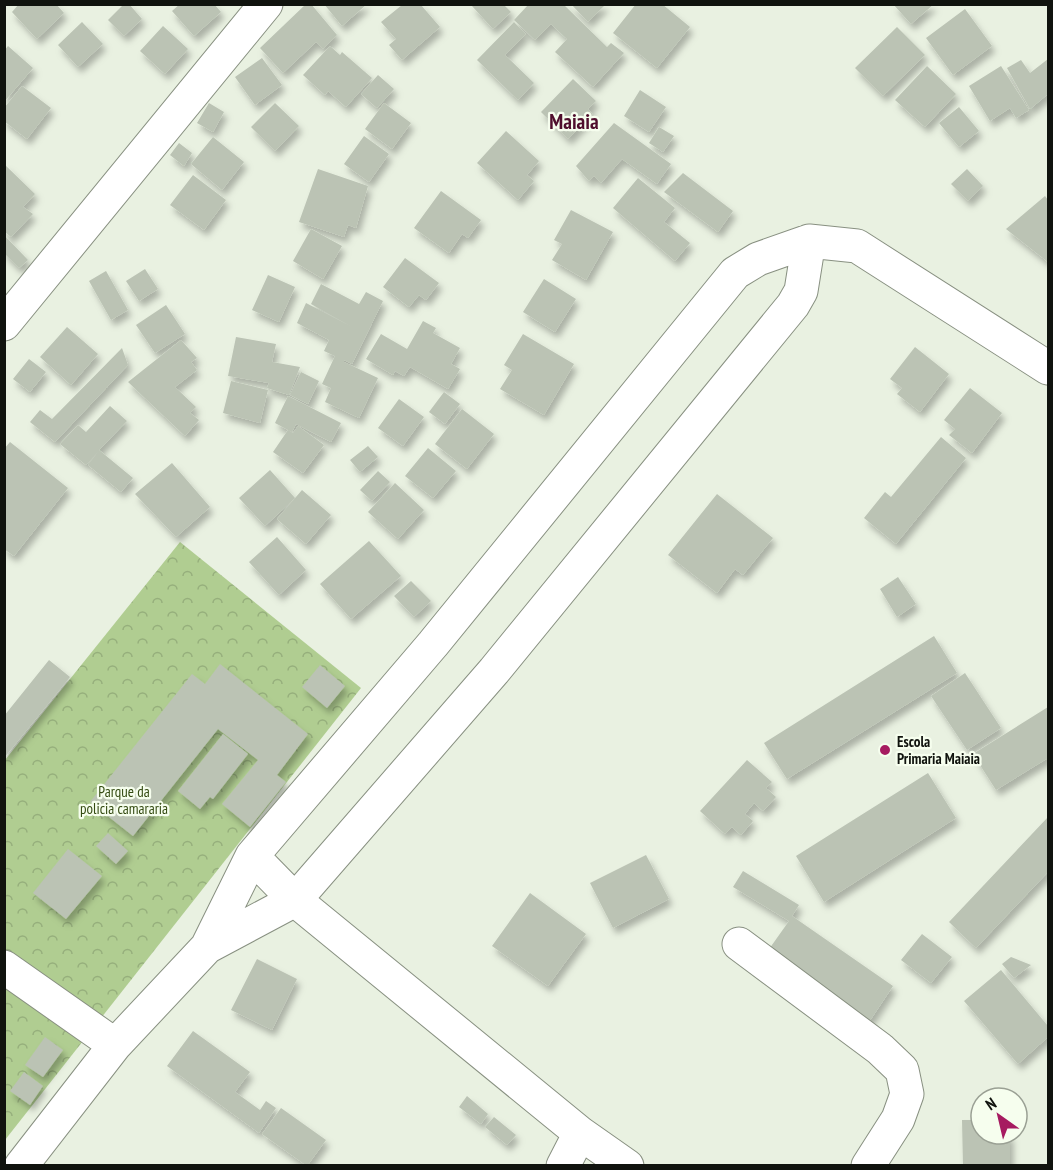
<svg xmlns="http://www.w3.org/2000/svg" width="1053" height="1170" viewBox="0 0 1053 1170" font-family="'PT Sans Narrow',sans-serif">
<style>
.park{fill:url(#park-crowns)}
.building{fill:#bbc3b4;filter:url(#shadow)}
.lines{fill:none;stroke-linecap:round;stroke-linejoin:round}
.minor-casing{stroke:#889081;stroke-width:35}
.minor{stroke:#fff;stroke-width:33}
.poi-dot{fill:#a61b60;stroke:#f6feee;stroke-width:2}
.labels{text-anchor:middle;dominant-baseline:central;stroke-width:4.5;stroke-linejoin:round;paint-order:stroke}
.poi-label{font-size:15px;font-weight:bold;fill:#10130e;stroke:#f6feee;text-anchor:start}
.park-label{font-size:15px;fill:#344b12;stroke:#f6feee}
.district-label{font-size:21px;font-weight:bold;fill:#500e2d;stroke:#f6feee}
</style>
<defs>
<pattern id="park-crowns" width="20" height="18" patternUnits="userSpaceOnUse" patternTransform="scale(1.5)"><rect width="20" height="18" fill="#b0cd91"/><path d="M2 6a3 3 0 1 1 6 0M12 15a3 3 0 1 1 6 0" fill="none" stroke="#96af7c"/></pattern>
<filter id="shadow"><feDropShadow dx="3.5" dy="6" stdDeviation="3" flood-color="#0004"/></filter>
</defs>
<rect width="100%" height="100%" fill="#e9f1e1"/>
<path class="park" d="M180,542L361,688L5,1140V760Z"/>
<path class="building" d="M19,4H56L64,13L37,39L12,12Z
M124,4H129L142,19L124,36L108,20Z
M180,4H214L221,12L194,36L172,11Z
M306,4H311L337,35L323,49L316,42L283,73L260,48Z
M324,4H367L342,26Z
M473,4H503L511,12L493,29L472,6Z
M529,4H563L607,47L611,43L624,53L593,87L555,52L567,39L551,24L535,40L514,20Z
M571,4H606L588,22Z
M636,4H662L690,27L657,68L613,33Z
M893,4H934L911,24Z
M402,5H421L440,27L402,60L389,45L396,39L381,22Z
M965,9L992,46L953,75L926,38Z
M82,22L103,44L78,67L58,45Z
M514,22L526,34L505,55L534,83L518,100L477,60Z
M163,26L188,49L165,74L140,51Z
M897,27L925,55L883,96L855,68Z
M8,46L33,68L4,102V51Z
M330,46L340,55L342,52L372,78L346,107L328,91L325,95L303,75Z
M262,58L282,85L255,105L235,77Z
M1048,59V94L1030,109L1007,68L1021,60L1030,73Z
M927,66L956,94L925,127L895,100Z
M1001,66L1029,110L1016,118L1010,108L990,121L969,86Z
M378,75L394,89L377,108L361,94Z
M573,79L596,101L588,109L593,114L568,139L541,112Z
M22,86L51,108L27,139L4,121V108Z
M640,90L666,107L649,132L624,116Z
M209,103L224,112L213,132L197,123Z
M275,103L299,126L275,151L251,127Z
M384,103L411,123L392,149L365,129Z
M959,107L979,131L959,147L939,123Z
M614,123L671,164L657,184L622,159L601,183L594,176L589,181L576,166Z
M659,127L674,136L663,152L649,143Z
M506,131L539,161L527,175L534,181L518,200L477,163Z
M364,136L389,154L369,182L344,164Z
M213,137L244,162L222,190L191,164Z
M179,143L192,153L184,166L170,155Z
M4,164L35,194L23,207L33,214L11,237L4,231Z
M318,169L368,186L356,228L348,225L344,237L299,222Z
M967,169L983,186L968,201L951,184Z
M683,173L733,211L718,232L664,192Z
M193,175L226,200L204,230L170,205Z
M638,178L675,208L664,222L690,243L675,261L613,208Z
M441,191L481,220L468,238L462,234L449,253L414,228Z
M1045,196L1048,200V262L1006,229Z
M571,210L613,232L586,280L552,260L562,244L554,240Z
M311,229L342,246L323,279L293,261Z
M4,235L28,260L19,268L4,253Z
M405,258L439,283L426,300L419,295L409,307L383,287Z
M145,269L158,289L139,301L126,281Z
M106,271L128,310L111,320L89,281Z
M268,275L295,287L279,322L252,310Z
M544,279L576,299L555,332L523,312Z
M321,284L359,304L366,292L383,301L352,364L344,360V362L378,378L359,418L325,402L331,388L322,384L335,356L324,351L329,340L297,323L306,303L352,327L311,304Z
M166,305L185,334L155,353L136,325Z
M423,321L436,328L433,333L460,348L451,364L460,369L448,389L410,367L404,376L395,371L393,375L366,359L381,334L407,349Z
M67,327L98,354L71,385L40,357Z
M523,334L574,364L544,415L500,389L512,370L504,365Z
M236,337L276,344L272,362L300,367L289,395L267,388L269,383L228,376Z
M181,340L197,358L191,362L197,370L175,387L196,407L190,413L199,420L185,436L128,382Z
M915,347L949,374L920,412L897,394L902,388L890,379Z
M122,348L128,365L55,442L30,422L40,410L52,419Z
M29,359L46,372L30,392L13,379Z
M301,372L319,381L308,404L290,395Z
M231,381L268,390L260,423L223,413Z
M970,388L1002,413L972,453L949,435L955,429L944,420Z
M444,392L460,404L445,424L429,412Z
M288,396L341,423L331,442L296,424L292,432L275,423Z
M399,399L424,417L403,446L378,428Z
M110,406L127,421L99,450L133,478L121,492L88,465L98,452L86,465L60,444L78,425L86,432Z
M462,409L494,434L467,469L435,444Z
M298,426L324,445L303,473L273,452L288,430L293,433Z
M941,437L966,458L896,544L864,518L885,492L891,497Z
M10,442L68,488L14,556L4,549V449Z
M368,446L378,457L360,472L350,460Z
M428,448L456,471L433,498L405,476Z
M172,463L210,507L176,537L135,494Z
M270,470L295,498L265,526L239,498Z
M378,471L390,482L372,501L360,490Z
M395,483L424,510L398,539L368,512Z
M302,490L331,515L306,544L277,519Z
M717,494L773,538L743,575L735,569L717,593L668,555Z
M277,537L306,570L279,595L249,562Z
M369,541L401,576L351,619L320,584Z
M898,577L916,604L897,617L880,589Z
M411,581L431,601L414,617L394,596Z
M934,636L957,673L787,779L764,743Z
M49,660L70,677L4,758V716Z
M220,664L308,734L277,775L286,782L250,827L222,804L258,760L218,729L133,836L90,802L192,674L205,684Z
M320,665L345,686L327,708L302,687Z
M965,673L1001,728L967,750L931,696Z
M1048,707V758L996,790L973,754Z
M223,734L248,754L213,799L210,797L200,809L178,791Z
M747,760L772,782L766,788L776,797L763,811L754,803L745,814L753,821L741,835L732,827L725,834L700,811Z
M928,773L956,818L824,902L796,856Z
M1048,817V872L976,948L949,922Z
M108,833L128,851L116,864L96,846Z
M68,849L102,876L66,919L33,893Z
M646,855L669,899L613,928L590,883Z
M743,871L799,905L792,916L893,986L869,1022L767,952L789,921L733,887Z
M530,893L586,934L548,986L492,946Z
M922,934L952,957L931,983L901,960Z
M1011,957L1031,965L1014,978L1002,964Z
M257,959L297,979L272,1030L231,1010Z
M1001,970L1048,1026V1037L1018,1064L964,1001Z
M193,1031L250,1072L235,1092L260,1110L266,1101L276,1108L259,1133L167,1066Z
M45,1037L63,1050L43,1077L25,1065Z
M24,1072L43,1086L30,1105L10,1091Z
M467,1096L488,1114L481,1124L459,1107Z
M281,1108L326,1140L307,1166L262,1134Z
M494,1117L516,1135L507,1145L485,1127Z
M962,1120H981V1134H1010V1166H963Z"/>
<g class="lines">
<g class="minor-casing">
<path id="minor" d="M4,324L266,4
M252,856L295,900L580,1133L627,1166
M739,944L880,1049L902,1070L907,1094L898,1119L868,1166
M207,947L295,900L494,671L793,305L801,291L809,241
M4,967L115,1045
M21,1166L115,1045L207,947L252,856L433,644L735,273L758,259L809,241L857,246L1048,368
M563,1166L580,1133"/>
</g>
<use href="#minor" class="minor"/>
</g>
<circle class="poi-dot" cx="885" cy="750" r="6"/>
<g class="labels">
<g class="poi-label">
<text x="897" y="741">Escola<tspan x="897" dy="17">Primaria Maiaia</tspan></text>
</g>
<g class="park-label">
<text x="124" y="791">Parque da<tspan x="124" dy="17">policia camararia</tspan></text>
</g>
<g class="district-label">
<text x="574" y="121">Maiaia</text>
</g>
</g>
<rect width="1053" height="1170" fill="none" stroke="#10130e" stroke-width="12"/>
<g transform="translate(999 1116) rotate(326)"><circle r="28" fill="#f6feee" stroke="#9aa094" stroke-width="1.5"/>
<path d="M0-4.5L10 22L0 15L-10 22Z" fill="#a61b60"/>
<text y="-9" font-size="16" font-weight="bold" text-anchor="middle" fill="#10130e">N</text>
</g>
</svg>
